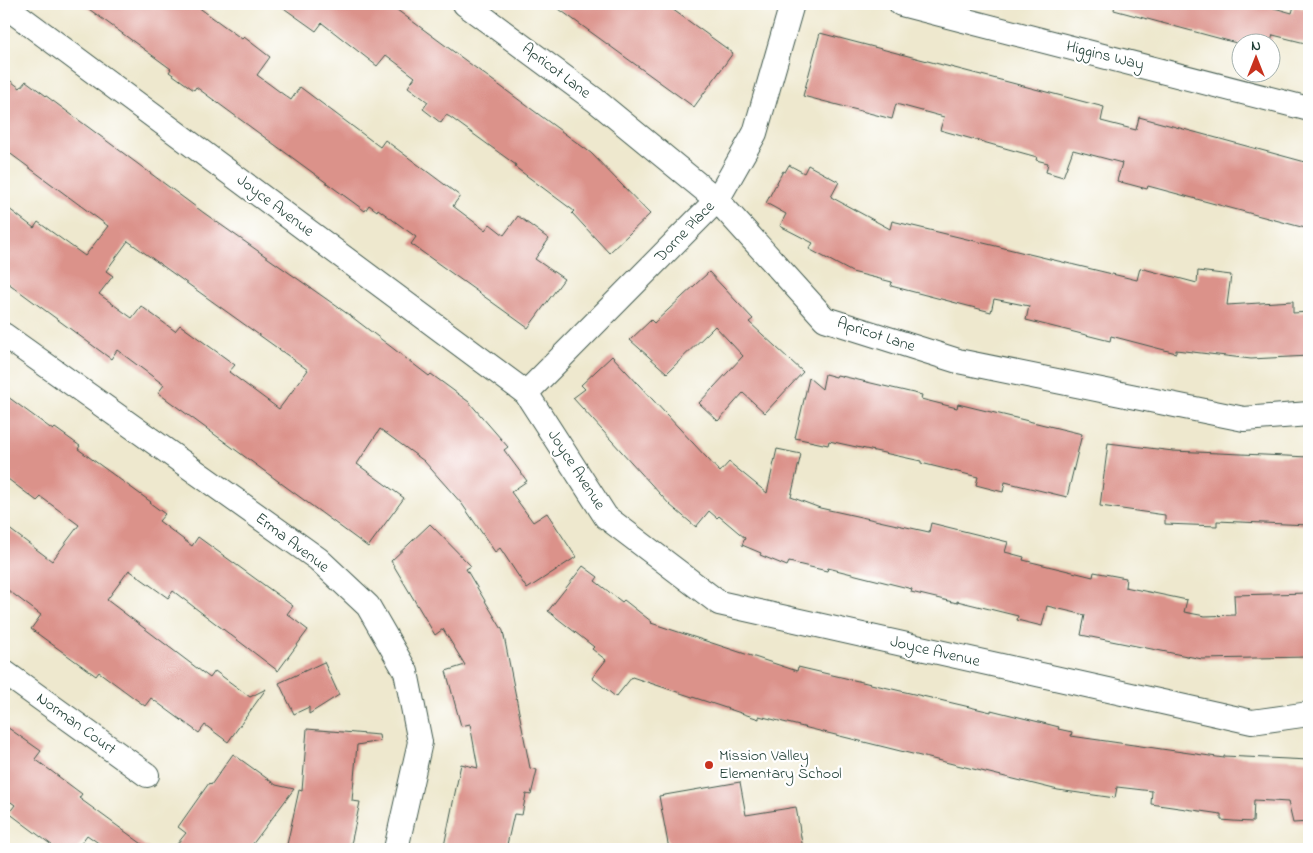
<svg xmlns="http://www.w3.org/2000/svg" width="1313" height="853" viewBox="0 0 1313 853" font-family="'Indie Flower',sans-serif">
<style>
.building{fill:#db928a;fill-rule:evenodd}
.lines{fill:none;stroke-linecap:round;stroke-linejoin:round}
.minor-casing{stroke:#3e574b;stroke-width:26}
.minor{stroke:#fff;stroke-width:24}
.poi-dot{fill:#c8321e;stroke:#fff;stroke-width:2}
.labels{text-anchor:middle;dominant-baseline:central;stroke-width:4.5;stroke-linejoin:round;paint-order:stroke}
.street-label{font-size:16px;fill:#1f3d34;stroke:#fff}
.poi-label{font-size:16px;fill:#1f3d34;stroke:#fff;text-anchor:start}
</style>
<rect width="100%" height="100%" fill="#fff"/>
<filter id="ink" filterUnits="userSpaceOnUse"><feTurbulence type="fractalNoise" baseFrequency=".02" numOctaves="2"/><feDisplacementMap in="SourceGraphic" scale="10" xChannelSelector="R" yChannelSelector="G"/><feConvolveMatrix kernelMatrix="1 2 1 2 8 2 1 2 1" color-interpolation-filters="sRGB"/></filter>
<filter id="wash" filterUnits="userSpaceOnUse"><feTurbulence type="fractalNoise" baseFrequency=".0096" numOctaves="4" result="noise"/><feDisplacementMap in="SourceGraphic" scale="20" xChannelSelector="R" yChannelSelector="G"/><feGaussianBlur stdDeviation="1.12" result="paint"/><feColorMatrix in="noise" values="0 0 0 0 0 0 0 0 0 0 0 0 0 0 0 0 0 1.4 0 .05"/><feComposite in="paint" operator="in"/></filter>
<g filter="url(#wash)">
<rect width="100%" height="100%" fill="#eee8ce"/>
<g id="blocks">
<path class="building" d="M82,4H194L242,39L244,37L270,57L257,75L291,100L300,87L380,147L385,140L460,196L453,206L485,230L490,224L504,235L518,216L549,239L535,259L564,279L528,328L411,244L416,237L378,209L377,211L369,205L365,211L196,87L194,90L169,72L171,69Z
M278,4H389L591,153L650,214L609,253L572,213L574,211L515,167L516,165L450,117L446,115L441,123L423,109L428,102L408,87L415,77L386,55L377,66L322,23L316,31Z
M552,4H665L733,53L694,107Z
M1115,4H1260L1292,13L1294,6L1309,10V44L1273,35L1270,44H1240L1114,10Z
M820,33L1104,107L1101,121L1136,130L1139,117L1309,163V211L1305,228L1148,186L1147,189L1117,181L1122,163L1073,150L1063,177L1046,172L1048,163L1036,160L1037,157L940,130L944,117L896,104L892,119L803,96Z
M4,76L20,88L26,81L204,213L352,317L429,376L431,374L469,402L508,447L504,450L527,481L511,492L533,522L547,513L576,557L527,589L500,548L495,552L462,504L424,461L380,429L357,464L404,498L368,547L158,393L164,385L117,350L111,359L4,280V205L34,228L38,222L85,256L108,226L4,149ZM128,241L308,370L279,409L229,372L235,365L180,325L175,331L141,306L132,318L99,294L113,276L106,271Z
M789,165L804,173L808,165L839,182L831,197L890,229L892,221L1137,280L1140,268L1197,283L1198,271L1231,275L1227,305L1293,301V313L1309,312V356L1251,359L1176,350V353L1111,336L1110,341L1026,320L1029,306L994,299L991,312L891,286L892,282L852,272L809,249L813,243L780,226L786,214L766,203L783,171L785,172Z
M709,272L753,319L749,322L803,372L765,413L743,393L718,421L699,403L743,356L715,326L667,373L630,340L651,320L654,323Z
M612,356L720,472L729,462L767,493L777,449L801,454L791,497L820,508L929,532L931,523L1008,542L1005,552L1024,557L1023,560L1093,577L1094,572L1126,578L1125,587L1187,600L1184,612L1205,616L1235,615L1234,595L1308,593L1309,657L1202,659L1081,635L1085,615L1047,606L1042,626L1017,620L1018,616L957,601V603L911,592L912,589L828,568L827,571L789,562L787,566L760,555L761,553L742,545L745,538L719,516L717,518L709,511L696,527L670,505L573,398L585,389L581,385Z
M825,374L836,377L837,375L922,395L921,399L957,408L958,404L1082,434L1067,497L1005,482L1003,492L976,485L978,477L921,463V461L829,441L828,445L795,438L809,378L822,389Z
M4,394L53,430L55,428L80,446L78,449L151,502L150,503L165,514L159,521L192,546L198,537L293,606L287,614L308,630L278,671L173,591L168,598L129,570L107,600L210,678L215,671L250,697L266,689L228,742L205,725L199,733L151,698L145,706L99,672L96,676L31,629L41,615L4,587V525L52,561L79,525L41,497L37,501L4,476Z
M1108,443L1173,451L1309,457V525L1217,521V526L1165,524V515L1100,506Z
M430,524L471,566L466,569L503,631L530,768L537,770L531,795L526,794L522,815L514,814L506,849H460L444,846L461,764L478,768L470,724L461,726L446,671L465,665L443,629L435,635L391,561Z
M583,566L598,577L595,581L622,602L624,600L652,622L651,623L797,671L798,667L991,712V710L1059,727L1058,729L1072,732L1071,736L1224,758V756L1309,760V822L1293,823L1288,802L1254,800L1253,822L1233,821L1221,820V814L1151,804L1152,791L1117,787L1115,798L1058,790L759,716V719L632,677L616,697L592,678L606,660L592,649L594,647L548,611Z
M324,662L339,695L309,714V707L294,714L279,683Z
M4,725L41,751L35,759L82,794L79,798L149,849H107L87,835L77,849H57L9,813L15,805L4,797Z
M307,729L379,735L380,741L357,745L352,801L360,802L350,849H286L299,790L302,791Z
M233,754L276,785L294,789L249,849H173L186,833L178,827L209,783L211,785Z
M740,782L746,815L796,807L803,849H669L659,796Z"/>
</g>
</g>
<g filter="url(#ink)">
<use href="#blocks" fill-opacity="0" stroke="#3e574b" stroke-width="1"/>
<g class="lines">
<g class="minor-casing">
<path id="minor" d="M465,4L595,100L717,200L825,319L958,361L1244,419L1309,414
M901,4L1309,109
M4,5L526,393L606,517L719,603L1252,722L1309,714
M4,335L318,559L368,606L406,672L420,742L396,849
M526,393L717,200L755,133L792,4
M4,672L147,775"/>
</g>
<use href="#minor" class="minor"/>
</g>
</g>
<circle class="poi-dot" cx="709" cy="765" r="5"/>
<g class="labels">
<g class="street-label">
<text transform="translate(1105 56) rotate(14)">Higgins Way</text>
<text transform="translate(556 71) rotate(37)">Apricot Lane</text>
<text transform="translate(275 206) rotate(37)">Joyce Avenue</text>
<text transform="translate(685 232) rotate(-46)">Dorne Place</text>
<text transform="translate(876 335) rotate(18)">Apricot Lane</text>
<text transform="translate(576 470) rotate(57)">Joyce Avenue</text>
<text transform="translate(292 543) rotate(37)">Erma Avenue</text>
<text transform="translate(935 652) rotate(13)">Joyce Avenue</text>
<text transform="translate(76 724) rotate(36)">Norman Court</text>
</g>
<g class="poi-label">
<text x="719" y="756">Mission Valley<tspan x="719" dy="18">Elementary School</tspan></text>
</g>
</g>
<rect width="1313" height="853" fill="none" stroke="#fff" stroke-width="20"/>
<g transform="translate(1256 58)"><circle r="24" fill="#ffffff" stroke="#a5b1ae"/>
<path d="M0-4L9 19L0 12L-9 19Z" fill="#c8321e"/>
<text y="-8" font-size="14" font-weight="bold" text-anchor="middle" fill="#1f3d34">N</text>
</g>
</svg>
